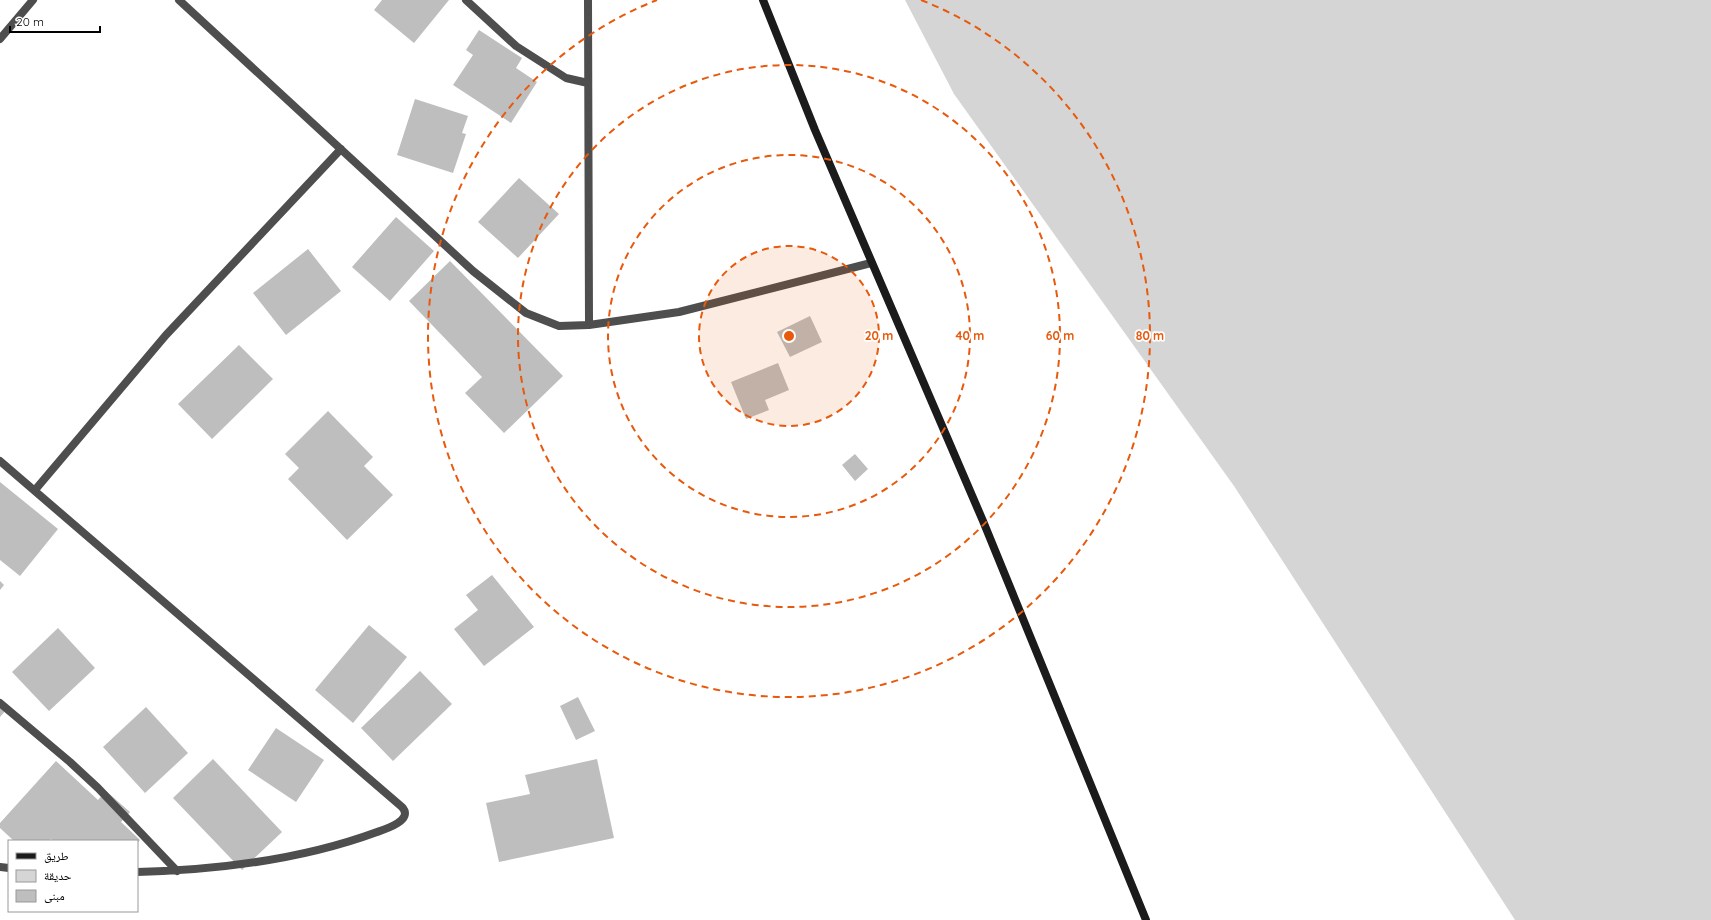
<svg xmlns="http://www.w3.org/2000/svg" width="1711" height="920" viewBox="0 0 1711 920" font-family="Quicksand,'Noto Naskh Arabic',sans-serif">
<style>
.green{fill:#d5d5d5}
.building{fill:#bebebe}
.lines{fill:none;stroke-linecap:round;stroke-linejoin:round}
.street{stroke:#4e4e4e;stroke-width:8}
.secondary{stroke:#1b1b1b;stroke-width:8}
.ring{fill:none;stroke:#e8590c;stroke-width:2;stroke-dasharray:7 5}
.centre{fill:#e8590c;stroke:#fff;stroke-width:2}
.ring-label{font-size:12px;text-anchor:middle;font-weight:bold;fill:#e8590c;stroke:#fff;stroke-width:3.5;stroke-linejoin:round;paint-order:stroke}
</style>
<rect width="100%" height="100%" fill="#fff"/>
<path class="green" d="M905,0H1711V920H1515L1234,486L954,94Z"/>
<path class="building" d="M382,0H449L414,43L374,10Z
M479,30L522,58L516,68L537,82L511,123L453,85L473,55L466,50Z
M415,99L468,116L462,133L466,134L453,173L397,155Z
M519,178L559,214L518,258L478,222Z
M396,217L434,251L390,301L352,267Z
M308,249L341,291L286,335L253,293Z
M450,261L563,376L504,433L465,393L482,377L409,301Z
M810,316L822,342L790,357L777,332Z
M239,345L273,379L212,439L178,404Z
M778,363L789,390L765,400L769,410L746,419L731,382Z
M328,411L373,457L364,466L393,495L347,540L288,479L299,468L285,454Z
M855,454L868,469L855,481L842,465Z
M0,482L58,529L20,576L0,560Z
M492,575L534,627L484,666L454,629L478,610L466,595Z
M0,581L4,585L0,590Z
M369,625L407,657L353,723L315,690Z
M58,628L95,668L49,711L12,672Z
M420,671L452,704L393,761L361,728Z
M578,697L595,731L576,740L560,706Z
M0,705L6,710L0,717Z
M146,707L188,753L145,793L103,747Z
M276,728L324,760L296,802L248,770Z
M213,759L282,832L242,870L173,798Z
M597,759L614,838L499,862L486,803L530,794L525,775Z
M56,761L98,800L106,791L130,812L121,822L140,840L137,843V841H53L51,839L49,841H14L0,828V823Z"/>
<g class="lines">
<path class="street" d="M179,0L473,271L526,313L559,326L589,325L679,312L871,263
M466,0L516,46L566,78L588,83
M588,0L589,325
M0,39L33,0
M0,461L402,807C414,820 386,829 377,832C301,860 218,870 137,872
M35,490L166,335L341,149
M0,703L70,762L98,788L177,871
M0,867L9,868"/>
<path class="secondary" d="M763,0L815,130L983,521L1146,920"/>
</g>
<circle cx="789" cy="336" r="90" fill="#e8590c" fill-opacity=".12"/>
<g class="ring">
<circle cx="789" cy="336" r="90"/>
<circle cx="789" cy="336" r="181"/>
<circle cx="789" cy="336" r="271"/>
<path d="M921 0A361 361 0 1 1 657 0"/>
</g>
<circle cx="789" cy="336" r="6" class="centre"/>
<g class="ring-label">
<text x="879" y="340">20 m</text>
<text x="970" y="340">40 m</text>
<text x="1060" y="340">60 m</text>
<text x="1150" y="340">80 m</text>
</g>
<rect x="8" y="840" width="130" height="72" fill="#ffffff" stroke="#999999"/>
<rect x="16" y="853" width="20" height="6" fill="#1b1b1b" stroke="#999999"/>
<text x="44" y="860" font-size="12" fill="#000000">طريق</text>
<rect x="16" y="870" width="20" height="12" fill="#d5d5d5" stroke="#999999"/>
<text x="44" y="880" font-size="12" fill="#000000">حديقة</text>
<rect x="16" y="890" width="20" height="12" fill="#bebebe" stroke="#999999"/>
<text x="44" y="900" font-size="12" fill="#000000">مبنى</text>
<path d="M10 26v6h90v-6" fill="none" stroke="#000000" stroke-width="2"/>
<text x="16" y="26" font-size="12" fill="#000000" stroke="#ffffff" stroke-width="3" paint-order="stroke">20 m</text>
</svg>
